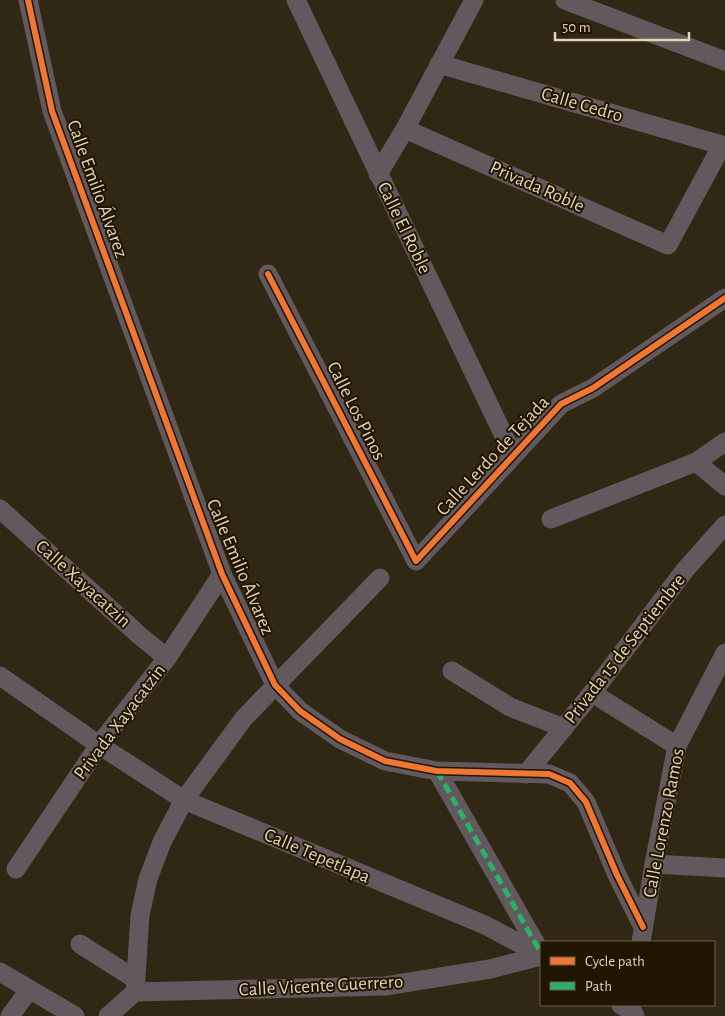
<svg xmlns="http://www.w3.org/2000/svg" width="725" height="1016" viewBox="0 0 725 1016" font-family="'Alegreya Sans',sans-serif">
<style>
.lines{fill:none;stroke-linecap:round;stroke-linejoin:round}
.minor{stroke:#61595d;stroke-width:19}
.quiet{stroke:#2db169;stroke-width:5;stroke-dasharray:10 5;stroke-linecap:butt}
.cycleway-casing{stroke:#201500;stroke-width:9}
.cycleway{stroke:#f07635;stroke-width:6}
.labels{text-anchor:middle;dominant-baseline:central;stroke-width:4;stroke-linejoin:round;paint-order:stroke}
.street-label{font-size:19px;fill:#e3d4b5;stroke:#201500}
</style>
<rect width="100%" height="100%" fill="#302814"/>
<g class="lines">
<path class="minor" d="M28,0L52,111L222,574L275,685L300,711L340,739L385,761L437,771L549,774L570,783L586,802L617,875L643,927
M296,0L513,455
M565,0L725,61
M439,64L725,146
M405,129L668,245L722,145
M378,174L405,129L474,0
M268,274L416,561L561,404L593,388L725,298
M696,462L725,486
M0,509L139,635L167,658
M551,519L696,462L725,442
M452,671L510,707L564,728
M0,676L99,745L184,800L485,925L541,955
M592,693L677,746
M437,771L541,953
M526,774L592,693L685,570L725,525
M654,864L725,868
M16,869L99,745L167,658L222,574
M641,942L654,864L677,746L725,653
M80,944L135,979
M0,972L75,1016
M135,992L140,915L148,879L162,842L184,800L244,718L380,578
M621,1005L633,1012L635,1016
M10,1016L29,990
M108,1016L135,992L385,986L490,969L541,956"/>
<path class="quiet" d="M437,771L541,953"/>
<g class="cycleway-casing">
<path id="cycleway" d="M28,0L52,111L222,574L275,685L300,711L340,739L385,761L437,771L549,774L570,783L586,802L617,875L643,927
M268,274L416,561L561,404L593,388L725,298"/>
</g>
<use href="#cycleway" class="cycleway"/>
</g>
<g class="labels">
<g class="street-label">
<text transform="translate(582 105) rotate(16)">Calle Cedro</text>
<text transform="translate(537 187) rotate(24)">Privada Roble</text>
<text transform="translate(97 189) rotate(70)">Calle Emilio Álvarez</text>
<text transform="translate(404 228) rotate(64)">Calle El Roble</text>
<text transform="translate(356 411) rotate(63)">Calle Los Pinos</text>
<text transform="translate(493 456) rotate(-47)">Calle Lerdo de Tejada</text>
<text transform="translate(240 567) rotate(67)">Calle Emilio Álvarez</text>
<text transform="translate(83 584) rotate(42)">Calle Xayacatzin</text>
<text transform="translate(625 649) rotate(-52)">Privada 15 de Septiembre</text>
<text transform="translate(120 722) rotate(-53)">Privada Xayacatzin</text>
<text transform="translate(664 823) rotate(-79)">Calle Lorenzo Ramos</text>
<text transform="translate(317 856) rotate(23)">Calle Tepetlapa</text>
<text transform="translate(321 986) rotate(-3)">Calle Vicente Guerrero</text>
</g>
</g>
<rect x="540" y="941" width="175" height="65" fill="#201500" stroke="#6e6148"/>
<rect x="550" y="957" width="25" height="8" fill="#f07635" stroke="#6e6148"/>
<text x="585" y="966" font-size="15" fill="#e3d4b5">Cycle path</text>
<rect x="550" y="982" width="25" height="8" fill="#2db169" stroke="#6e6148"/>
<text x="585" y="991" font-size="15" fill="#e3d4b5">Path</text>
<path d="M555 32v8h134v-8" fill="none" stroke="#e3d4b5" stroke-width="2.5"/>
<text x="562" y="32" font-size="15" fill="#e3d4b5" stroke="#201500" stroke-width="4" paint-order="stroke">50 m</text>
</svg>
